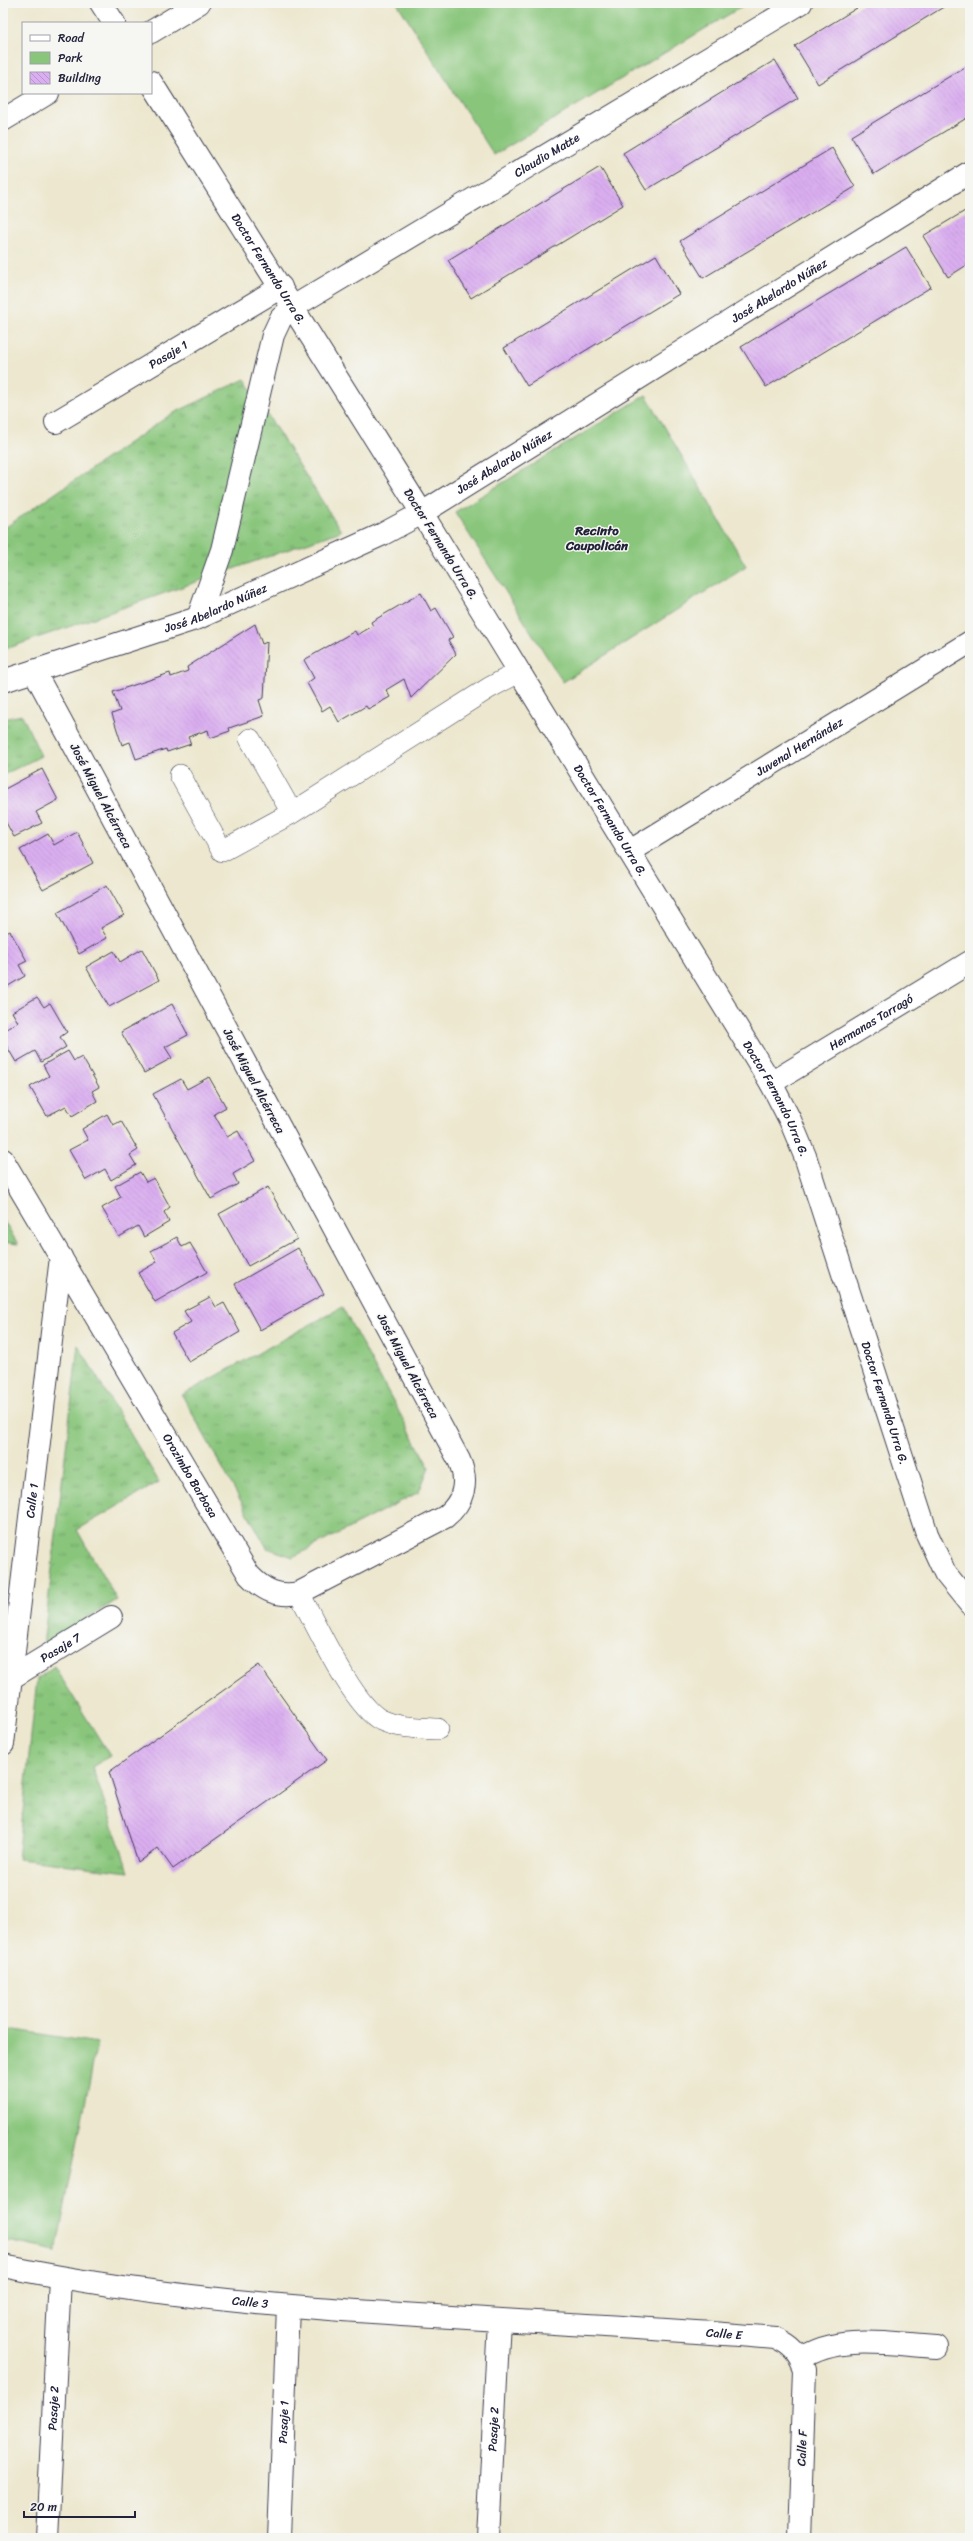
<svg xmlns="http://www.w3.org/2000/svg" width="973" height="2541" viewBox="0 0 973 2541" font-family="Sriracha,sans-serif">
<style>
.grass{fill:url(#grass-tufts);stroke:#56745c}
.park{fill:#89c67c;stroke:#56745c}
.building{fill:url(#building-back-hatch)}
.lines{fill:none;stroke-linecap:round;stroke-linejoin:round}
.lane-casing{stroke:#404051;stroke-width:22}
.street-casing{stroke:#404051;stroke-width:24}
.secondary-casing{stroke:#404051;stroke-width:24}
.lane{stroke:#fff;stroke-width:21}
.street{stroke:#fff;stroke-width:22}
.secondary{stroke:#fff;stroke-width:22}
.labels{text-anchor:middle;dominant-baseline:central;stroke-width:3;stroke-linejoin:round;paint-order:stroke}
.street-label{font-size:12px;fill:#22223b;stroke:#f6f6f2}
.neighbourhood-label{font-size:13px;font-weight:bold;fill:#22223b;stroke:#f6f6f2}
</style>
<defs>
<pattern id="grass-tufts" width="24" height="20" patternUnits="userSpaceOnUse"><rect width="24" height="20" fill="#89c67c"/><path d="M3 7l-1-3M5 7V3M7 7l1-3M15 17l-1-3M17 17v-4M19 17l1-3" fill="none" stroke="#70a067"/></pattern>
<pattern id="building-back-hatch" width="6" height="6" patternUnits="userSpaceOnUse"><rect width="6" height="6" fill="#daaef0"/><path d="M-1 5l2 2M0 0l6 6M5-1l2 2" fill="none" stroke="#bb95cf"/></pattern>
</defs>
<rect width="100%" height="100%" fill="#f6f6f2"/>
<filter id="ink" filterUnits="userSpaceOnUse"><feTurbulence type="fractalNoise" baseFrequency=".025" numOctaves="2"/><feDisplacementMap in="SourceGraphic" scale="8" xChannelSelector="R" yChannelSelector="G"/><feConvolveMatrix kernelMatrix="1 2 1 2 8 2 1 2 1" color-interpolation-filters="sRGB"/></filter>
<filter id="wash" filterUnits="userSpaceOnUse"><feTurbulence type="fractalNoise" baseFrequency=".012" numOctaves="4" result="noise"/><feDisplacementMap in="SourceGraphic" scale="16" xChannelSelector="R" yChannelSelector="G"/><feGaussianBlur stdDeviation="0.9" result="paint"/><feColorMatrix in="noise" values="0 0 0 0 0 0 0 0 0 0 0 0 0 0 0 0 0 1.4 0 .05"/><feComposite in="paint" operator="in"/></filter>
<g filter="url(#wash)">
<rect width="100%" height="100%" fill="#ece7ce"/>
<path class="grass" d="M245,379L341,531L3,650V529L170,415Z
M22,715L41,756L3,775V719Z
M3,1220L18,1244L3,1242Z
M342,1307L429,1467L419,1492L293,1557L267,1548L182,1395Z
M78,1345L159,1482L77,1530L117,1600L43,1646Z
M54,1666L110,1756L92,1767L129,1872L18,1859L37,1679Z"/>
<path class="park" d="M397,3H748L494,155Z
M646,395L746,566L563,682L455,512Z
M3,2028L97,2043L56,2251L3,2240Z"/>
<g id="blocks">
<path class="building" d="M865,3H950L818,84L795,46Z
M775,60L798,98L646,190L623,153Z
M970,64V116L874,174L851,136Z
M832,148L855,187L703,278L680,241Z
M600,167L623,205L471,298L448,260Z
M970,208V263L948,277L923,236Z
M906,247L931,287L766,387L741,347Z
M656,255L679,294L527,386L504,348Z
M421,593L431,611L436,608L453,637L448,640L456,654L411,698L404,679L386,690L390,697L368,709L366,706L339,722L330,706L322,711L307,683L314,678L304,660L355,631L357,635L373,626L371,622Z
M255,624L262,644L267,642L264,698L259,700L264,716L229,728L230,731L210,738L208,730L188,737L191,744L167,752L166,749L136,759L130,742L122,745L112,714L120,711L113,692L170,673L171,677L188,671L187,667Z
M42,769L58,800L36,812L42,823L14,837L3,817V790Z
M77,832L93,863L43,890L20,850L48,834L54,845Z
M107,885L124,915L101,928L107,938L79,954L57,913Z
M10,931L27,961L19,965L25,976L3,989V935Z
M142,949L159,980L109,1007L86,967L114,951L120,962Z
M37,997L44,1007L50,1003L67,1032L60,1037L66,1047L41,1062L35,1051L16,1062L3,1040V1031L18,1022L12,1012Z
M172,1004L188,1035L165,1047L172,1058L144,1073L121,1032Z
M68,1051L74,1061L82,1057L99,1087L92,1091L97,1101L72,1116L66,1106L47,1116L30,1087L49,1076L43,1065Z
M209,1077L226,1107L214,1114L227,1137L238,1131L255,1161L233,1174L238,1184L211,1199L153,1094L181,1079L187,1089Z
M107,1114L113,1125L121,1121L138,1150L130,1155L136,1165L111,1180L105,1169L86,1180L69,1150L88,1140L82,1129Z
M140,1172L146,1182L154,1178L170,1207L164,1212L169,1222L144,1237L138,1226L119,1237L102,1208L121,1197L115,1186Z
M268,1187L297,1239L248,1266L219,1214Z
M177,1237L182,1247L190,1243L207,1272L155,1302L138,1273L157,1262L151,1251Z
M298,1248L324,1294L260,1330L235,1284Z
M210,1297L216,1307L224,1303L240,1332L189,1362L172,1333L191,1322L184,1311Z
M259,1665L327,1760L173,1869L158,1848L138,1863L109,1772Z"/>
</g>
</g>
<g filter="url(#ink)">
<use href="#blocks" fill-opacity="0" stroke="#404051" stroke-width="1"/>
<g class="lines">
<g class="lane-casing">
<path id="lane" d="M250,739L292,813
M180,775L222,851L292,813L489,688L519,672
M299,1593C315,1622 353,1706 381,1720C398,1728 420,1728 438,1729"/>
</g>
<g class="street-casing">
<g id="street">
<path d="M101,3L114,23"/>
<path d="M151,32L199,3"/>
<path id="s1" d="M151,82L422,513L970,172"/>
<path d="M3,120L48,93"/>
<path id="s2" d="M56,422L281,287"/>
<path id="s3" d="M198,618L222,550L273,335L281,318L293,307L801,3"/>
<path id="s4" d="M630,851L970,642"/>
<path id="s5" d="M771,1083L970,962"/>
<path id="s6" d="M3,1160L249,1575C264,1591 278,1597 299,1593L445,1517C464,1502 469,1482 459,1460L34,671"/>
<path id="s7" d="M11,1678L111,1617"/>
<path id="s8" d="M3,1744L61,1257"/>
<path id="s9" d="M3,2266C257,2319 517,2315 775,2338C791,2345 799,2353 805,2370L799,2538"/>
<path d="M801,2359C838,2333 894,2345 937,2347"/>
<path id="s10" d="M47,2538L60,2278"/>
<path id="s11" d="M279,2538L288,2307"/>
<path id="s12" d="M488,2538L499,2320"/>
</g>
</g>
<g class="secondary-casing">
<g id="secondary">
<path id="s13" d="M3,681L198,618L383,534L422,513L771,1083L790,1120L805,1156L927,1534L945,1573L970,1604"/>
</g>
</g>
<use href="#lane" class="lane"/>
<use href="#street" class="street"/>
<use href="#secondary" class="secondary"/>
</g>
</g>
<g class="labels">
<g class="street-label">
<text stroke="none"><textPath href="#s3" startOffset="624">Claudio Matte</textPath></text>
<text stroke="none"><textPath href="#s1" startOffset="221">Doctor Fernando Urra G.</textPath></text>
<text stroke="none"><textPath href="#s1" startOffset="930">José Abelardo Núñez</textPath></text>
<text stroke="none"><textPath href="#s2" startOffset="131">Pasaje 1</textPath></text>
<text stroke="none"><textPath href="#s1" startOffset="606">José Abelardo Núñez</textPath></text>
<text transform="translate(441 544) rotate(58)">Doctor Fernando Urra G.</text>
<text stroke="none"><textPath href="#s13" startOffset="225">José Abelardo Núñez</textPath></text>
<text stroke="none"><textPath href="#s4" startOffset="199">Juvenal Hernández</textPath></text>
<text transform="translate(101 796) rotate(62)">José Miguel Alcérreca</text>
<text stroke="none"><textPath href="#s13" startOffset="813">Doctor Fernando Urra G.</textPath></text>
<text stroke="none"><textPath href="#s5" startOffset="117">Hermanas Tarragó</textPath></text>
<text transform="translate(254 1081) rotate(62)">José Miguel Alcérreca</text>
<text stroke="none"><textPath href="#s13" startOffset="1137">Doctor Fernando Urra G.</textPath></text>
<text transform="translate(408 1366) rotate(62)">José Miguel Alcérreca</text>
<text stroke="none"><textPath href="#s13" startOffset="1461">Doctor Fernando Urra G.</textPath></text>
<text stroke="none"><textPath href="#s6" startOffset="367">Orozimbo Barbosa</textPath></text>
<text stroke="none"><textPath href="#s8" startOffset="245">Calle 1</textPath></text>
<text stroke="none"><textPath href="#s7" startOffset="58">Pasaje 7</textPath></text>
<text stroke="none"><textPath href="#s9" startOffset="250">Calle 3</textPath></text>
<text stroke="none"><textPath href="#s9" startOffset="725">Calle E</textPath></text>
<text stroke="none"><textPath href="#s10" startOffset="130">Pasaje 2</textPath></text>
<text stroke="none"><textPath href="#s11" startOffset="116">Pasaje 1</textPath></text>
<text stroke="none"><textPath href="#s12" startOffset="109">Pasaje 2</textPath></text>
<text transform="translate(802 2448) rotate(-88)">Calle F</text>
</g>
<g class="neighbourhood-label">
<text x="597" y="530">Recinto<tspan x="597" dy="15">Caupolicán</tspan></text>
</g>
</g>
<rect width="973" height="2541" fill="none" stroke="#f6f6f2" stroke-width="16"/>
<rect x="22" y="22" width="130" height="72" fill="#f6f6f2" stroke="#a1a1a9"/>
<rect x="30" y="35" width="20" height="6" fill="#ffffff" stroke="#a1a1a9"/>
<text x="58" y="42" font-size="12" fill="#22223b">Road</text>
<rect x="30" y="52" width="20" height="12" fill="#89c67c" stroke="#a1a1a9"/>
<text x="58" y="62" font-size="12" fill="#22223b">Park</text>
<rect x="30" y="72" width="20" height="12" fill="url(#building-back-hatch)" stroke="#a1a1a9"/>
<text x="58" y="82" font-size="12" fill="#22223b">Building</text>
<path d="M24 2511v6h111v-6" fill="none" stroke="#22223b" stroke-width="2"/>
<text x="30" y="2511" font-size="12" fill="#22223b" stroke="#f6f6f2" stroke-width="3" paint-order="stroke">20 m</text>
</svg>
